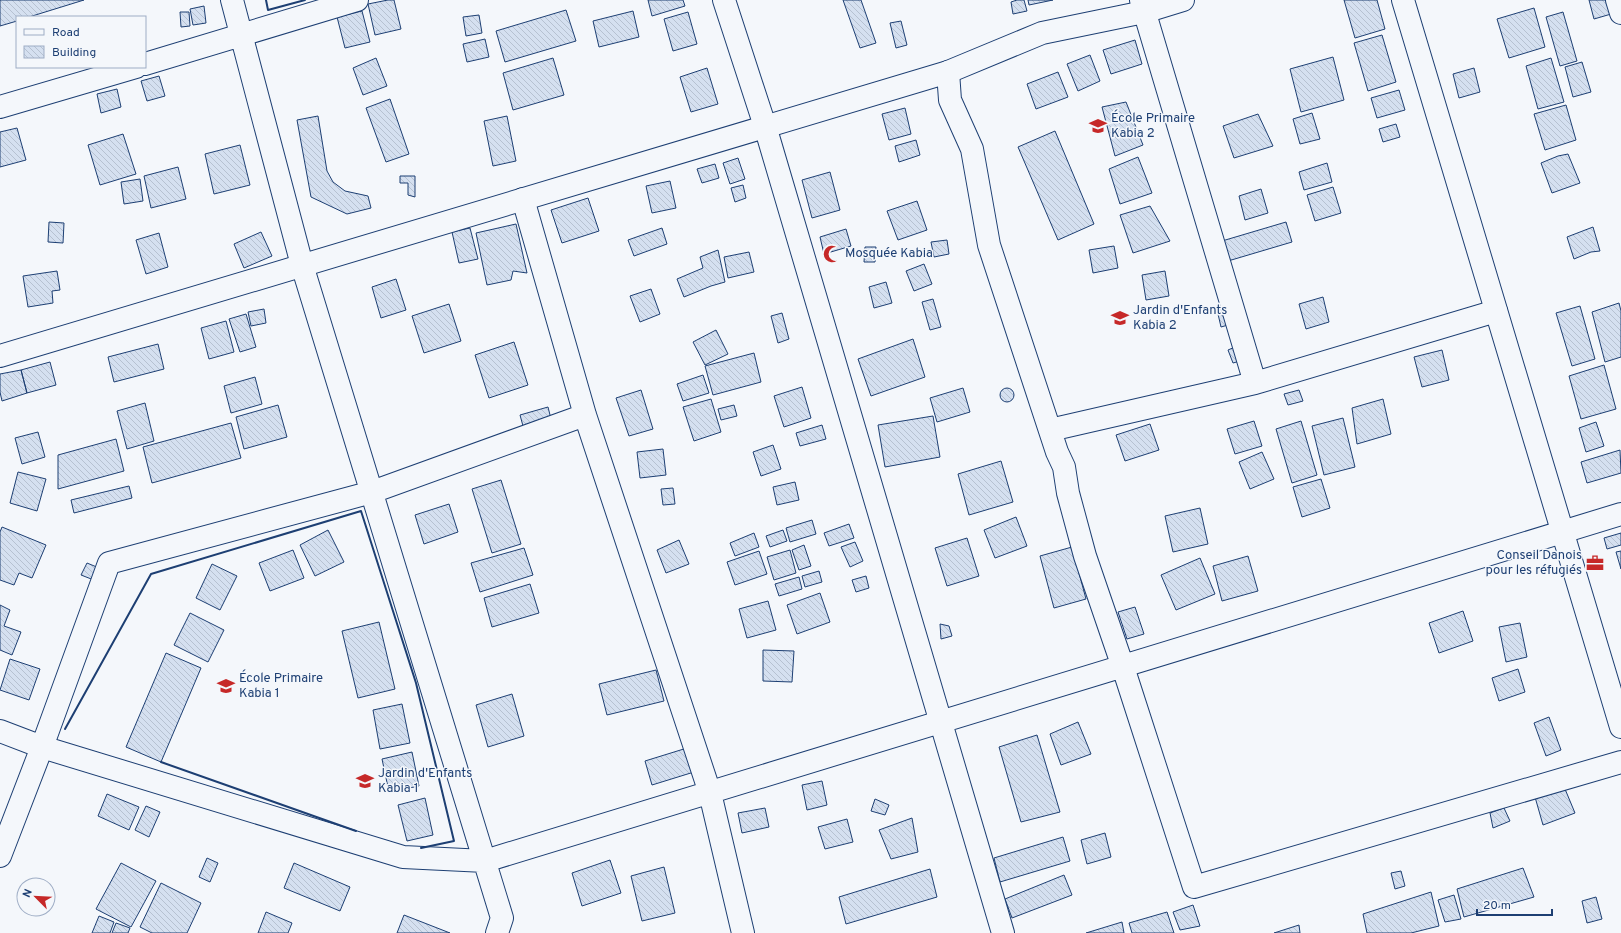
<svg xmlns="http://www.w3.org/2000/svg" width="1621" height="933" viewBox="0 0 1621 933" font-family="Overpass,sans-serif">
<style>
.building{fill:url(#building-back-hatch);stroke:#1d3f73}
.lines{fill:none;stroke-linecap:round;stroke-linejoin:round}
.minor-casing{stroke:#1d3f73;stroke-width:24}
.tertiary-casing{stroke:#1d3f73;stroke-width:24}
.minor{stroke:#f4f7fb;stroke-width:22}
.tertiary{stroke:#f4f7fb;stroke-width:22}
.wall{stroke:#1d3f73;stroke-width:2}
.labels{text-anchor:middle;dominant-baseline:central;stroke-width:3;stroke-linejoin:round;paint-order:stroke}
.poi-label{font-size:13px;fill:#1d3f73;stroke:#f4f7fb;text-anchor:start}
</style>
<defs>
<pattern id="building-back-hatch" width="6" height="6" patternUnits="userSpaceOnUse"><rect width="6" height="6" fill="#d5e0f0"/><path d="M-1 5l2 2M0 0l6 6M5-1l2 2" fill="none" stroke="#b6c1d1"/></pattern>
</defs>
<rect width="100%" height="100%" fill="#f4f7fb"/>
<path class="building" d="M0,0H84L29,17H17V21L0,26Z
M388,0H394L401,29L375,35L368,4Z
M648,0H683L685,6L652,16Z
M843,0H861L876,43L860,48Z
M1017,0H1024L1027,11L1013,14L1011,2Z
M1028,0H1053L1029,5Z
M1344,0H1377L1385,29L1355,38Z
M1589,0H1614L1618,12L1594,19Z
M204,6L206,23L193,25L190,9Z
M1534,8L1545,47L1509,58L1497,19Z
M566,10L576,41L505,62L496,31Z
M362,11L370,42L345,48L337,17Z
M633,11L639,37L599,47L593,21Z
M180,12H189L190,26L181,27Z
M688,12L697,44L673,51L664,19Z
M1563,12L1577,61L1560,66L1546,17Z
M479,15L482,33L466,36L463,17Z
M901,21L907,45L896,48L890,23Z
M1382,35L1396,82L1368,91L1354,43Z
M485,39L489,57L467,62L463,44Z
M1135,40L1142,64L1111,74L1103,50Z
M1090,55L1100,81L1078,91L1067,64Z
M1333,57L1344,100L1301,112L1290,69Z
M376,58L387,86L363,95L353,68Z
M553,58L564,95L513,110L503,73Z
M1551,58L1564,102L1538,109L1526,66Z
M1582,62L1591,92L1573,97L1565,67Z
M707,68L718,104L691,112L680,77Z
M1474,68L1480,92L1459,98L1453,74Z
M1058,72L1068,97L1036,109L1027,84Z
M159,76L165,96L147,101L141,81Z
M117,89L121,107L101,113L97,94Z
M1399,90L1405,110L1377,118L1371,98Z
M390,99L409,154L386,162L366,108Z
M1126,102L1143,145L1115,156L1102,107Z
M1566,105L1576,140L1545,150L1534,114Z
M905,108L911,134L889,140L882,114Z
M1312,113L1320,139L1300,144L1293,119Z
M1258,114L1273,146L1234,158L1223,126Z
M318,116L327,171L333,182L345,191L368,196L371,208L347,214L311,197L297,120Z
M507,116L516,161L493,166L484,121Z
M1396,124L1400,137L1383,142L1379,129Z
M17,128L26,160L0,167V132Z
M1055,131L1094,224L1058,240L1018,147Z
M123,134L136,174L100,185L88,145Z
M916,140L920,155L899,162L895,146Z
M240,145L250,185L214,194L205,154Z
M1568,154L1580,183L1552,193L1541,163L1558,156Z
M1138,157L1152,193L1120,204L1109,169Z
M738,158L745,179L730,184L723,163Z
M1327,163L1332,182L1304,190L1299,172Z
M715,164L719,178L702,183L697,169Z
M178,167L186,199L151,208L144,176Z
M830,172L840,210L812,218L802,180Z
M400,176H415V197L408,195V183H400Z
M140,179L143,201L124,204L121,182Z
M670,181L676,208L652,213L646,186Z
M743,185L746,198L735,202L731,188Z
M1333,187L1341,213L1315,221L1307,195Z
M1261,189L1268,213L1245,220L1239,196Z
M588,198L599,231L562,243L551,210Z
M917,201L927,230L898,240L887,211Z
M1150,206L1170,241L1133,253L1120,215Z
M49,222L64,223L63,243L48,242Z
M1286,222L1292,242L1228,261L1222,241Z
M516,224L527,273L513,271L511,280L487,285L476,233Z
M1593,227L1600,251L1591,252L1574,259L1567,237Z
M470,228L478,259L459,263L452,232Z
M662,228L667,244L634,256L628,240Z
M846,229L851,246L824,254L820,237Z
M261,232L272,256L244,268L234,244Z
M159,233L168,267L146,274L136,240Z
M947,240L949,254L934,257L931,242Z
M1114,246L1118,268L1093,273L1089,250Z
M865,247H876L875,262H864Z
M718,250L725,282L711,286L684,297L677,279L703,268L700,257Z
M749,252L754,272L728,278L724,257Z
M924,264L932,284L914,291L906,271Z
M57,271L60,290L52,291L53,303L28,307L23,276Z
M1165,271L1169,296L1146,300L1142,275Z
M396,279L406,310L381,318L372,287Z
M886,282L892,303L874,308L869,287Z
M651,289L660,314L640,322L630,296Z
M1323,297L1329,322L1306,329L1299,304Z
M933,299L941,327L930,330L922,302Z
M1619,303L1621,311V357L1605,362L1592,312Z
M449,304L461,341L424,353L412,316Z
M1580,306L1595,359L1572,366L1556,313Z
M264,309L266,323L251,326L248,312Z
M1224,312L1228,325L1221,327L1218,314Z
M782,313L789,339L778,343L771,316Z
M246,314L256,347L240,352L229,319Z
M226,321L234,352L209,359L201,328Z
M716,330L728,354L705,365L693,342Z
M913,339L925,377L871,396L858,359Z
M514,342L528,385L489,398L475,355Z
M158,344L164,369L114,382L108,357Z
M1235,347L1240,361L1233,363L1228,350Z
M1442,350L1449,380L1422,387L1414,357Z
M754,353L761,382L713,395L705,366Z
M50,362L56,385L27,393L21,370Z
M1604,365L1616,409L1581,419L1569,376Z
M21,370L27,393L2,401L0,392V374Z
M703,375L709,393L683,401L677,384Z
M255,377L262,404L231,413L224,386Z
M802,387L811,418L784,427L774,396Z
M1000 395a7 7 0 1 1 14 0a7 7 0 1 1-14 0Z
M963,388L970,412L937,422L930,398Z
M641,390L653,429L629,436L616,398Z
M1299,390L1303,401L1288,405L1284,394Z
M711,399L721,432L694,441L683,407Z
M1383,399L1391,434L1357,444L1352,408Z
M145,403L154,441L127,449L117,411Z
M278,405L287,437L244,449L236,417Z
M734,405L737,416L721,420L718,409Z
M548,407L551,419L523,426L520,415Z
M933,416L940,457L885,467L878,425Z
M1343,418L1355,467L1324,475L1312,426Z
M1254,421L1262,446L1235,454L1227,429Z
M1301,421L1317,475L1292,483L1276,429Z
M1596,422L1604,446L1586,452L1579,428Z
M231,423L241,458L152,483L143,447Z
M1150,424L1159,450L1125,461L1116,435Z
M822,425L826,439L800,446L796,433Z
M38,432L45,457L22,464L15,438Z
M116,439L124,471L58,489V455Z
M773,445L781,469L761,476L753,452Z
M663,449L666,475L640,478L637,452Z
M1620,450L1621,473L1587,483L1581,462Z
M1262,452L1274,479L1250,489L1239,462Z
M1001,461L1013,502L969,515L958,474Z
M18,472L46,479L37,511L10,503Z
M1321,479L1330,508L1302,517L1293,487Z
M501,480L521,544L492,553L472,489Z
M795,482L799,500L777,505L773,487Z
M129,486L132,498L74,513L71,500Z
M673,488L675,504L663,505L661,489Z
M449,504L458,532L424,544L415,515Z
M1200,508L1208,544L1173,552L1165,516Z
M1016,517L1027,546L995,558L984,530Z
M812,520L816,534L790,542L786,528Z
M849,524L854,538L829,546L824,533Z
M2,527L46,545L32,578L19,573L14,585L0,580V532Z
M328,530L344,562L315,576L300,545Z
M783,530L787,541L770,547L766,536Z
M754,533L759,547L735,556L730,543Z
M1621,533V545L1607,549L1604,538Z
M967,538L979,576L947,586L935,548Z
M679,540L689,564L666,573L657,550Z
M855,542L863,561L850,567L841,547Z
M804,545L811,566L799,570L792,550Z
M1072,547L1086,599L1054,608L1040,556Z
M524,548L533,575L480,592L471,563Z
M293,550L304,578L270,591L259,563Z
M790,550L796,573L774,580L767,557Z
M759,551L767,574L735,585L727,562Z
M1621,551V569L1616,552Z
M1248,556L1258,591L1222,601L1213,566Z
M1200,558L1215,594L1176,610L1161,575Z
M87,563L104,570L99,582L81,575Z
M212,564L237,576L220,610L196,598Z
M819,571L822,582L805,587L802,576Z
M866,576L869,588L856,592L852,580Z
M799,577L802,589L779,596L775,584Z
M530,584L539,613L492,627L484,598Z
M820,593L830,622L797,634L787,605Z
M768,601L776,630L747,638L739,609Z
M0,605L10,610L4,626L21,632L12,655L0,650Z
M1135,607L1144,634L1127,639L1118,612Z
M1463,611L1473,641L1439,653L1429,623Z
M190,613L224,630L208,662L174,645Z
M379,622L395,689L358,698L342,631Z
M1520,623L1527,657L1506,662L1499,627Z
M940,624L949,626L952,636L941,639Z
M763,650L794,651L792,682L763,681Z
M166,653L201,668L161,762L126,747Z
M10,659L40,669L29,700L0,690Z
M1518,669L1525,692L1499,701L1492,678Z
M656,670L664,701L607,715L599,684Z
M512,694L524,736L488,747L476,705Z
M402,704L410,743L380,749L373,710Z
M1549,717L1561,750L1546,756L1534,723Z
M1078,722L1091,754L1061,765L1050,734Z
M1037,735L1060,812L1021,822L999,747Z
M687,748L694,772L652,785L645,761Z
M412,752L419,786L389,792L382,759Z
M822,781L827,805L807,810L802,785Z
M1565,789L1575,813L1543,825L1535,797Z
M107,794L139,807L129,830L98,816Z
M425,798L433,835L407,841L398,805Z
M875,799L889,805L885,815L871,811Z
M146,806L160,812L149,837L135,830Z
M765,808L769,827L742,833L738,813Z
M1504,808L1510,821L1493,828L1490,813Z
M912,818L918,852L891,859L879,830Z
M847,819L853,842L825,849L818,827Z
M1105,833L1111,857L1087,864L1081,840Z
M1063,837L1070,861L1000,882L994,858Z
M207,858L218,863L210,882L199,877Z
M610,860L621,893L582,906L572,873Z
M121,863L156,881L131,927L96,909Z
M294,863L350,887L340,911L284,888Z
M664,867L675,913L642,921L631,876Z
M1523,868L1534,897L1464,917L1457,889Z
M930,869L937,897L846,924L839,897Z
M1401,871L1405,886L1395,889L1391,873Z
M1064,875L1072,895L1012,918L1005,899Z
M161,883L201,903L187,933H152L140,927Z
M1431,892L1439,926L1411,933H1367L1363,914Z
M1454,895L1461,919L1445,922L1438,900Z
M1596,897L1602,919L1587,923L1582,901Z
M1193,905L1200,926L1180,930L1173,912Z
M266,912L292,923L288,933H258Z
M1167,912L1174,933H1132L1129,923Z
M404,915L450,933H397Z
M99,916L114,922L110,933H92Z
M1122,922L1124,933H1086Z
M116,923L130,928L128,933H112Z
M1299,925L1300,933H1274Z"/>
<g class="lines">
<g class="minor-casing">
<path id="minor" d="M232,0L302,265L502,918L497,933
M724,0L765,126L1003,933
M1141,0L1255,383
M1617,0L1621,13
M145,64L357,0
M948,72L950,100L972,149L989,245L1057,452L1064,467L1068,493L1085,556L1123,667L1194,887L1621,762
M0,107L136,67
M523,199L585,415L710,793L743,933
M1050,430L1255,383L1496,311
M0,731L42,747L403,857L485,861L1621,514
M0,856L42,747L109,563L372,492L585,415"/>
</g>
<g class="tertiary-casing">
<path id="tertiary" d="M1403,0L1621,727
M0,356L948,72L1042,33L1144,12L1183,0"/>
</g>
<use href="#minor" class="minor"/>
<use href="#tertiary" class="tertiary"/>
<path class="wall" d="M266,0L268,10L305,0
M65,729L151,574L361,511L416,683L454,841L421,848
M161,762L356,831"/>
</g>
<defs>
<g id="school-bare" transform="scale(1.38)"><path d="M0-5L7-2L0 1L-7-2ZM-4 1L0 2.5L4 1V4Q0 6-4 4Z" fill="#c62828" stroke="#f4f7fb" stroke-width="2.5" paint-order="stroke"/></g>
<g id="mosque-bare" transform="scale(1.38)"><path d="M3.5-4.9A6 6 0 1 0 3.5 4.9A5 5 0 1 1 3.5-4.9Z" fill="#c62828" stroke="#f4f7fb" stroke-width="2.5" paint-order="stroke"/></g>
<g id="office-bare" transform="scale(1.38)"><path d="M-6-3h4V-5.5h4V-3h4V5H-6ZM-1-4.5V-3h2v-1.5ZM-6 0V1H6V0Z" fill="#c62828" stroke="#f4f7fb" stroke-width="2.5" paint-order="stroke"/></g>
</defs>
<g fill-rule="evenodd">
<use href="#school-bare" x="1098" y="126"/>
<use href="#mosque-bare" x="832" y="254"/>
<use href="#school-bare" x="1120" y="318"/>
<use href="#office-bare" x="1595" y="563"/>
<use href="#school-bare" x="226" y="686"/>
<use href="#school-bare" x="365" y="781"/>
</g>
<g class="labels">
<g class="poi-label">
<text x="1111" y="119">École Primaire<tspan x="1111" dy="15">Kabia 2</tspan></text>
<text x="845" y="254">Mosquée Kabia</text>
<text x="1133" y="311">Jardin d'Enfants<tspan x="1133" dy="15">Kabia 2</tspan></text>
<text x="1582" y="556" text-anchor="end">Conseil Danois<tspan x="1582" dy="15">pour les réfugiés</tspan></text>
<text x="239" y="679">École Primaire<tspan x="239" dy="15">Kabia 1</tspan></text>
<text x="378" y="774">Jardin d'Enfants<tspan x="378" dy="15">Kabia 1</tspan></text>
</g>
</g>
<rect x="16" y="16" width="130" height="52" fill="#f4f7fb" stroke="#9eadc5"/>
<rect x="24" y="29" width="20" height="6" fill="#f4f7fb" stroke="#9eadc5"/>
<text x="52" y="36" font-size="12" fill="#1d3f73">Road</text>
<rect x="24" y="46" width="20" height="12" fill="url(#building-back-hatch)" stroke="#9eadc5"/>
<text x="52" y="56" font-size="12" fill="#1d3f73">Building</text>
<g transform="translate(36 897) rotate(294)"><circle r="19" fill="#f4f7fb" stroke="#9eadc5"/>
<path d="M0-3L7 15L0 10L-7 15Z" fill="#c62828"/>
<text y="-6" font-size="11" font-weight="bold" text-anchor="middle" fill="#1d3f73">N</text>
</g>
<path d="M1477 909v6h75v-6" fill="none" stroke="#1d3f73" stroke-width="2"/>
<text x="1483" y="909" font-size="12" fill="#1d3f73" stroke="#f4f7fb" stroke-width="3" paint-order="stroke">20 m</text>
</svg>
